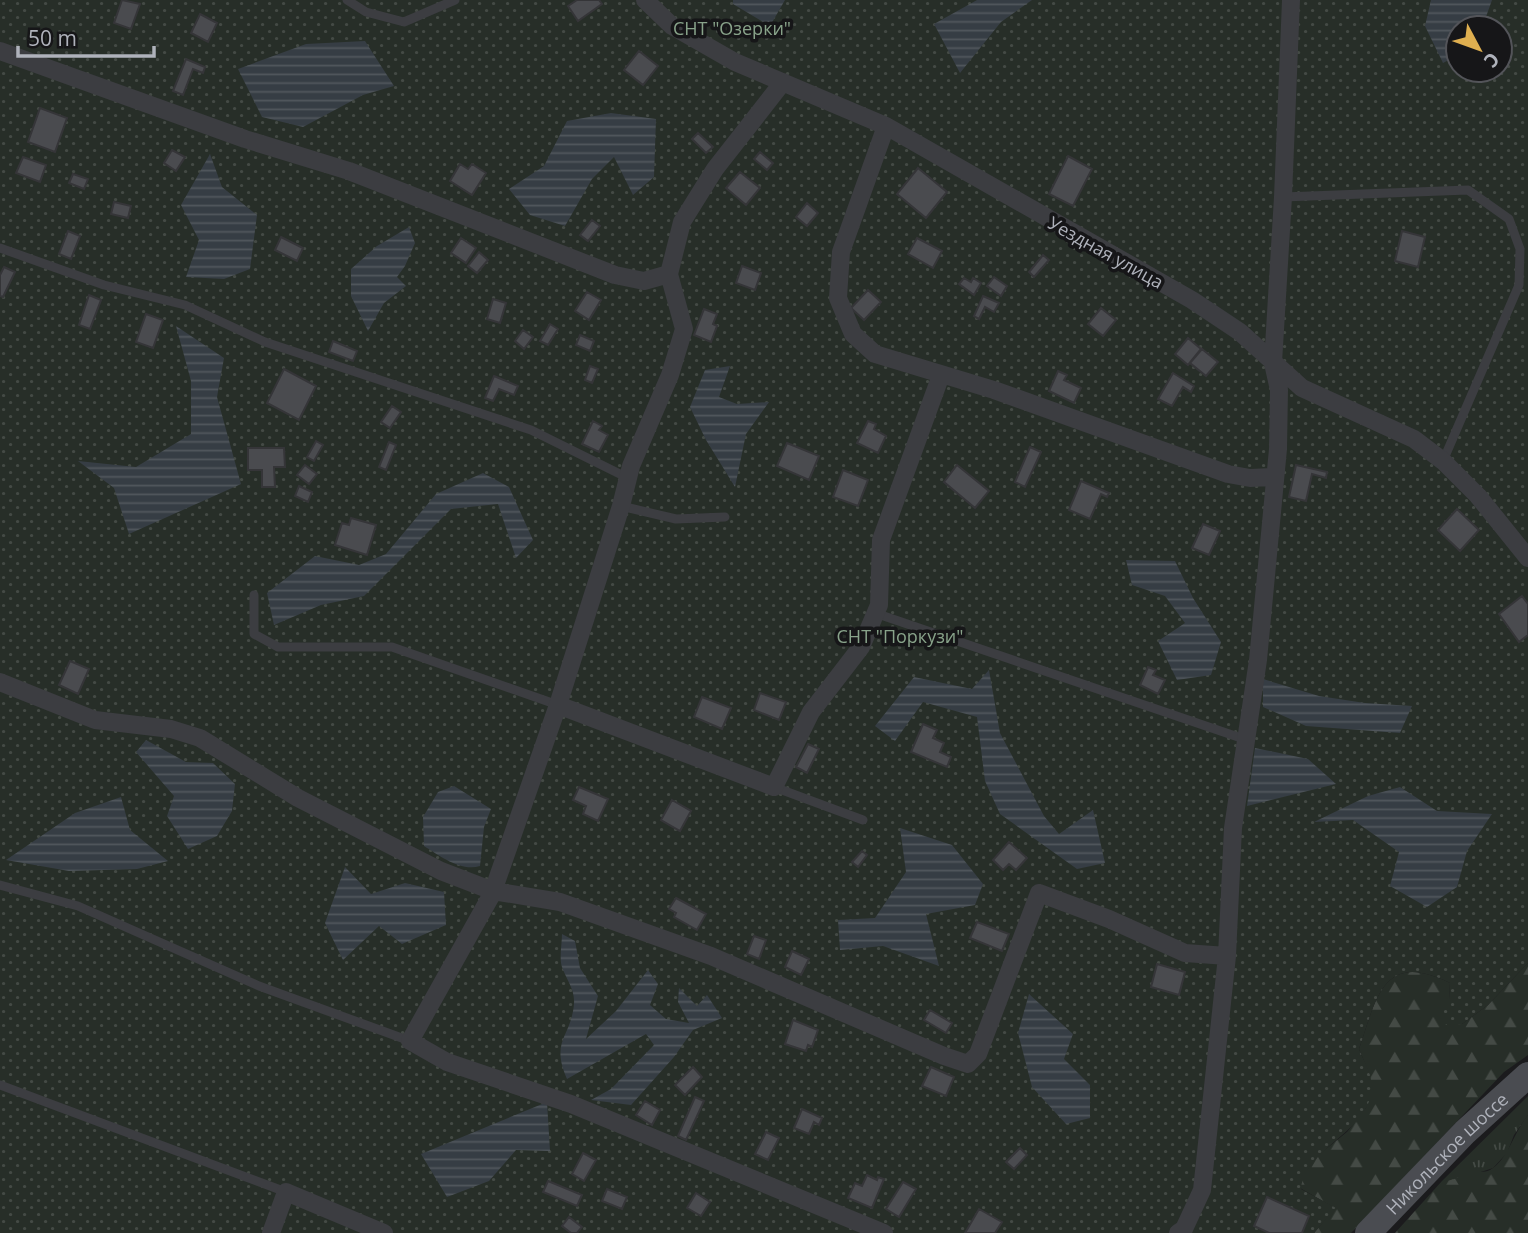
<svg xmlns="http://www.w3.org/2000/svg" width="1528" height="1233" viewBox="0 0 1528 1233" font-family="'Open Sans',sans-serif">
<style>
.grass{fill:url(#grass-tufts)}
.forest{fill:url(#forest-firs)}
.park{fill:url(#park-dots);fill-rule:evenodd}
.water{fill:url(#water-rules)}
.building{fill:#4a4b4f;stroke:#353538;stroke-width:2}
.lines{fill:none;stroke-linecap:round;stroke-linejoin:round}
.lane{stroke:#3c3d41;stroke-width:9}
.street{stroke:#3c3d41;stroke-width:18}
.secondary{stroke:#4a4c51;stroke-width:26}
.labels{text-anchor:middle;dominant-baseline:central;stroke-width:7;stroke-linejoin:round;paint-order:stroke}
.park-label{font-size:18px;fill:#88a38a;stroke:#161618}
.street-label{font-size:18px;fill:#afb2bb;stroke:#161618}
</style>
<defs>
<pattern id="grass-tufts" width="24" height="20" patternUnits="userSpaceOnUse" patternTransform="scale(1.75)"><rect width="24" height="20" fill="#272e28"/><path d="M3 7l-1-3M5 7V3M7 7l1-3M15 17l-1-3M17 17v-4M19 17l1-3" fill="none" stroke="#444a45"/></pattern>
<pattern id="forest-firs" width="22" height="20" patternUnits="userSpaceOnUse" patternTransform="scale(1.75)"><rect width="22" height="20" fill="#272e28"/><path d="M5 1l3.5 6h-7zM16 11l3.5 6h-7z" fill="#444a45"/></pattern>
<pattern id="park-dots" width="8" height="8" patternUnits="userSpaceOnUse" patternTransform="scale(1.75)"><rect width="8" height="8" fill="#272e28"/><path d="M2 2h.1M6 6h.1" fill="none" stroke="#444a45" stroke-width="1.8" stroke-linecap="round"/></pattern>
<pattern id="water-rules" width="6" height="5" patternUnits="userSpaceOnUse" patternTransform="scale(1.75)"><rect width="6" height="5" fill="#363d44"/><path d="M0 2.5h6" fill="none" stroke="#51575d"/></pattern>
</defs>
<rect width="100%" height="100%" fill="#1b1b1d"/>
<path class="grass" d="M1528,1096V1115L1514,1135L1507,1153L1493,1168L1453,1181H1442Z"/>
<path class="forest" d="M1528,963V1055L1504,1072L1351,1233H1314L1335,1208L1300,1188L1302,1177L1316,1157L1347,1132L1366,1108L1370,1075L1359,1049C1377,997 1383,950 1450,983L1449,1000L1462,1024L1488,1005Z
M1528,1115V1233H1395L1442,1181C1454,1181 1458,1177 1468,1173C1476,1170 1482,1174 1490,1170C1508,1160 1514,1132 1528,1115Z"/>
<path class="park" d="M0,0H1528V963L1488,1005L1462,1024L1446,1025L1440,1011L1449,1000L1450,983C1383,950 1377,997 1359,1049C1362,1058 1368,1066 1370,1075C1383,1129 1306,1143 1301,1189L1336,1208L1314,1233H0ZM1458,28H1500V70H1458Z"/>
<path class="water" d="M733,0H785L770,26L733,4Z
M977,0H1032L1001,22L960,73L934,24Z
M1431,0H1492L1482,28H1458V55L1443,63L1425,26Z
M365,41L394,86L363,95L303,127L262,117L238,69L306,44Z
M611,113L656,119L654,177L633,195L614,157L592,179L565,226L530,215L509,189L544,166L567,121Z
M210,154L222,187L257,215L250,269L224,279L186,277L199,240L181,205Z
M409,227L415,243L405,266L397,277L406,286L384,303L368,331L351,296V269L377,246Z
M176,326L224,358L217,397L241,484L129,534L114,488L78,461L136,467L191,434V381Z
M730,366L719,397L737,404L769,402L746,434L735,487L706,440L690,407L705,370Z
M483,473L509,487L533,540L516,558L498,504L451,509L364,596L321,605L274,625L267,593L315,556L359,565L386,554L436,494Z
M1126,560L1175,561L1193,598L1221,642L1211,675L1177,680L1158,641L1185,623L1165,596L1132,585Z
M989,670L1000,733L1044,816L1059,834L1093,810L1105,863L1077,869L1000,814L985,781L977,717L923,702L895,741L875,726L914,677L972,689Z
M1263,679L1319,696L1365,703L1412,706L1400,733L1306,726L1263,707Z
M146,740L186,762L213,763L235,784L232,811L217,836L188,849L167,816L174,796L136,752Z
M1255,748L1308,759L1336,784L1247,806Z
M454,786L491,809L484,827L480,866C461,872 440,856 424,846L423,817L438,792Z
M1400,787L1437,811L1492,814L1467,851L1457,887L1427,907L1390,886L1399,852L1353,820L1314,822L1368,796Z
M121,797L130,830L168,861L137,869L69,871L6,860L75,813Z
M900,828L952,845L983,884L975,905L926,914L939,966L883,946L840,950L838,920L875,918L906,872Z
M345,867L371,894L405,883L444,892L446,925L402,944L379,926L343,960L325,923Z
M562,934L575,941L580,968L598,996L586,1039L616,1011L648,970L658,984L650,1005L666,1019L689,1023L678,1002L679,988L697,1006L707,995L722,1018L693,1030L674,1057L631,1105L591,1100L611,1089L654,1045L646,1034L567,1079C550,1040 571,1038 574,1004C575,989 567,981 562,967C559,958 562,944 562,934Z
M1029,994L1073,1034L1064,1059L1090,1085V1118L1066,1124L1032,1087L1018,1033Z
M547,1102L550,1151L516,1150L489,1181L447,1197L421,1154Z"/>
<path class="building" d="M122,0L140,4L131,29L114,23Z
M577,0H599L602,4L578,21L568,6Z
M200,14L217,23L208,42L191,33Z
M639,51L658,66L643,85L624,70Z
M186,59L205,67L203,73L193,69L183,95L173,91Z
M40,108L67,118L55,152L28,142Z
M698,133L713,147L706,153L692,139Z
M172,150L185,157L176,171L164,163Z
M760,152L773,163L767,170L754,159Z
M1068,156L1092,169L1073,206L1049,194Z
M23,157L46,165L40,182L16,173Z
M460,164L468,169L472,164L486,173L472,195L450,181Z
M918,168L947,192L926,218L897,194Z
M740,172L760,188L746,205L726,188Z
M73,174L88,179L84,189L69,183Z
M114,202L131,206L128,218L111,214Z
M807,203L818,213L807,226L796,217Z
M592,220L600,226L588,241L580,235Z
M68,231L80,236L71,259L59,254Z
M1402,231L1425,237L1418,267L1395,261Z
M281,237L303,248L297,261L275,250Z
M461,238L476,248L466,263L451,253Z
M917,238L942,251L933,268L908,254Z
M479,252L488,260L477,273L468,266Z
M1043,255L1049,260L1034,277L1029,272Z
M742,266L761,273L755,290L736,283Z
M4,267L15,272L3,297L0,296V275Z
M994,277L1007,286L1001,296L987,286Z
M964,278L971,282L973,278L981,283L974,295L959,284Z
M868,290L881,302L864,320L851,308Z
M587,292L601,300L589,320L575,311Z
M89,295L101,300L90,329L79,325Z
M983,296L999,303L994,312L985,307L979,319L974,316Z
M493,299L506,303L500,323L487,319Z
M1101,308L1116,320L1103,336L1088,324Z
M704,309L717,314L713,324L717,326L711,342L694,335Z
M146,314L163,320L153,348L136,342Z
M550,324L558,329L548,345L540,341Z
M523,330L533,337L524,349L515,341Z
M580,335L594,341L590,351L576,345Z
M1188,338L1201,349L1188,365L1175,354Z
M333,341L357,351L353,361L329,352Z
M1202,349L1218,362L1206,376L1190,363Z
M590,366L598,369L592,383L585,380Z
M284,369L316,386L299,420L267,403Z
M1058,371L1067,375L1064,380L1081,388L1074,403L1049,391Z
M1173,373L1194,386L1191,392L1183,387L1172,406L1158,399Z
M494,376L518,386L514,395L499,389L493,401L485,398Z
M392,406L401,412L390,428L381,422Z
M593,421L602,426L599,430L608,435L599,452L582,444Z
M868,421L876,424L874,429L886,436L878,453L857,443Z
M316,441L323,445L314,461L307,457Z
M389,442L396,445L386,470L379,467Z
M787,443L819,456L809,480L777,466Z
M1030,447L1041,452L1025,487L1015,482Z
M248,448H284L285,467H274L275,487H262V470H248Z
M305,465L317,474L309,484L297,475Z
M957,465L989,491L975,508L944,482Z
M1296,465L1327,472L1326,478L1312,474L1306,501L1289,497Z
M843,470L868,480L858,506L833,497Z
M1081,481L1109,493L1107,497L1101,494L1090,519L1069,510Z
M299,486L312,492L308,502L295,496Z
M1457,509L1479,530L1460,551L1438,530Z
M351,518L376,525L367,555L335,545L342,523L349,525Z
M1203,524L1220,531L1209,555L1192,548Z
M1522,596L1528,604V635L1519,642L1499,614Z
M70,661L89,669L78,694L59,685Z
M1148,667L1156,670L1153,675L1165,680L1158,694L1140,685Z
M760,693L786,702L779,720L754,710Z
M702,697L731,708L722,729L694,717Z
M923,724L937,730L933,738L944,743L940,752L951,757L947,767L911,752Z
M808,744L819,749L807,773L796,767Z
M579,787L608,799L598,821L583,814L586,806L573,800Z
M672,800L691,811L680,831L661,820Z
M1009,842L1027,858L1016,870L1009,864L1003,870L993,860Z
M862,851L867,855L858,867L852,862Z
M676,898L706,914L697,930L674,917L676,913L669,909Z
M977,922L1009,934L1002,951L970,938Z
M754,936L766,940L759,959L747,954Z
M792,951L809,959L801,975L785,967Z
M1157,964L1185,972L1179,995L1151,987Z
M930,1010L952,1023L946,1033L924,1020Z
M793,1020L818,1030L812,1047L808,1045L806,1051L785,1044Z
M693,1067L702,1077L685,1095L675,1085Z
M931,1067L954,1077L946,1096L922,1086Z
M695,1097L704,1101L686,1140L678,1136Z
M645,1101L660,1110L652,1125L636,1115Z
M802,1109L822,1118L819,1125L814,1122L809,1134L794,1128Z
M766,1132L779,1138L768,1160L755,1154Z
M1020,1148L1027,1155L1014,1169L1006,1162Z
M583,1153L596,1160L584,1181L572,1174Z
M867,1175L877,1180L878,1177L884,1179L872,1208L848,1198L855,1183L862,1186Z
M548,1181L582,1195L577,1206L543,1192Z
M903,1182L916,1189L899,1217L886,1209Z
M607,1189L627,1197L622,1209L602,1201Z
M696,1193L710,1202L701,1216L687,1208Z
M1267,1197L1309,1216L1302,1233H1269L1254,1226Z
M979,1209L1002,1222L995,1233H965Z
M569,1217L582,1227L577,1233H571L562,1226Z"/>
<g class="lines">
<path class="lane" d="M347,0L366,12L404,22L455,0
M1283,197L1468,190L1509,219L1520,249L1519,285L1443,461
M0,248L104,285L185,305L265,342L531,430L628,478
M621,506L676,519L725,517
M254,595V634L278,647H392L558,705
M875,613L1244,739
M774,787L863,820
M0,885L78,906L259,986L410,1041
M0,1085L286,1192"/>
<path class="street" d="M645,0L672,26L735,62L886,126L1192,300L1240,332L1302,388L1414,439L1443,461L1478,496L1528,558
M0,51L245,139L349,171L615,275L644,281L669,274
M783,82L715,169L682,222L669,274L684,329L670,375L631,466L621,506L558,705L492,894L410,1041L447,1062L571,1104L884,1233
M886,126L841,252L838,298L853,334L875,354L994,390L1228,474L1250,478L1274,477
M0,682L95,720L171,729L200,738L298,798L441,871L493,891L560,902L711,956L944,1056L968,1064L978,1054L1039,893L1109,919L1185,953L1227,956
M558,705L774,787L811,712L861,647L879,605L881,540L941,375
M271,1233L286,1192L384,1233
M1178,1233L1184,1229L1202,1190L1227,956L1233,828L1258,660L1278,449L1279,390L1273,363L1283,197L1291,0"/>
<path class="secondary" id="s1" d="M1368,1233L1465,1132L1528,1075"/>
</g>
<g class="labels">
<g class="park-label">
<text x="732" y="28">СНТ "Озерки"</text>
<text x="900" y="636">СНТ "Поркузи"</text>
</g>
<g class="street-label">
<text transform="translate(1106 252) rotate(29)">Уездная улица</text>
<text stroke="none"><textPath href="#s1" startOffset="112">Никольское шоссе</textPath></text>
</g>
</g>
<g transform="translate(1479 49) rotate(131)"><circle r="33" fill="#161618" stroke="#535459" stroke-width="2"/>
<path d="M0-5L12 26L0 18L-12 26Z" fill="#dfaf50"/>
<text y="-10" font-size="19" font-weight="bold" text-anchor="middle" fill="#afb2bb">С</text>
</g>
<path d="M18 46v10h136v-10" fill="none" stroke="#afb2bb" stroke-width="3.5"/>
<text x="28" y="46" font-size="21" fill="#afb2bb" stroke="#161618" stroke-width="5" paint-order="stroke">50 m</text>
</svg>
